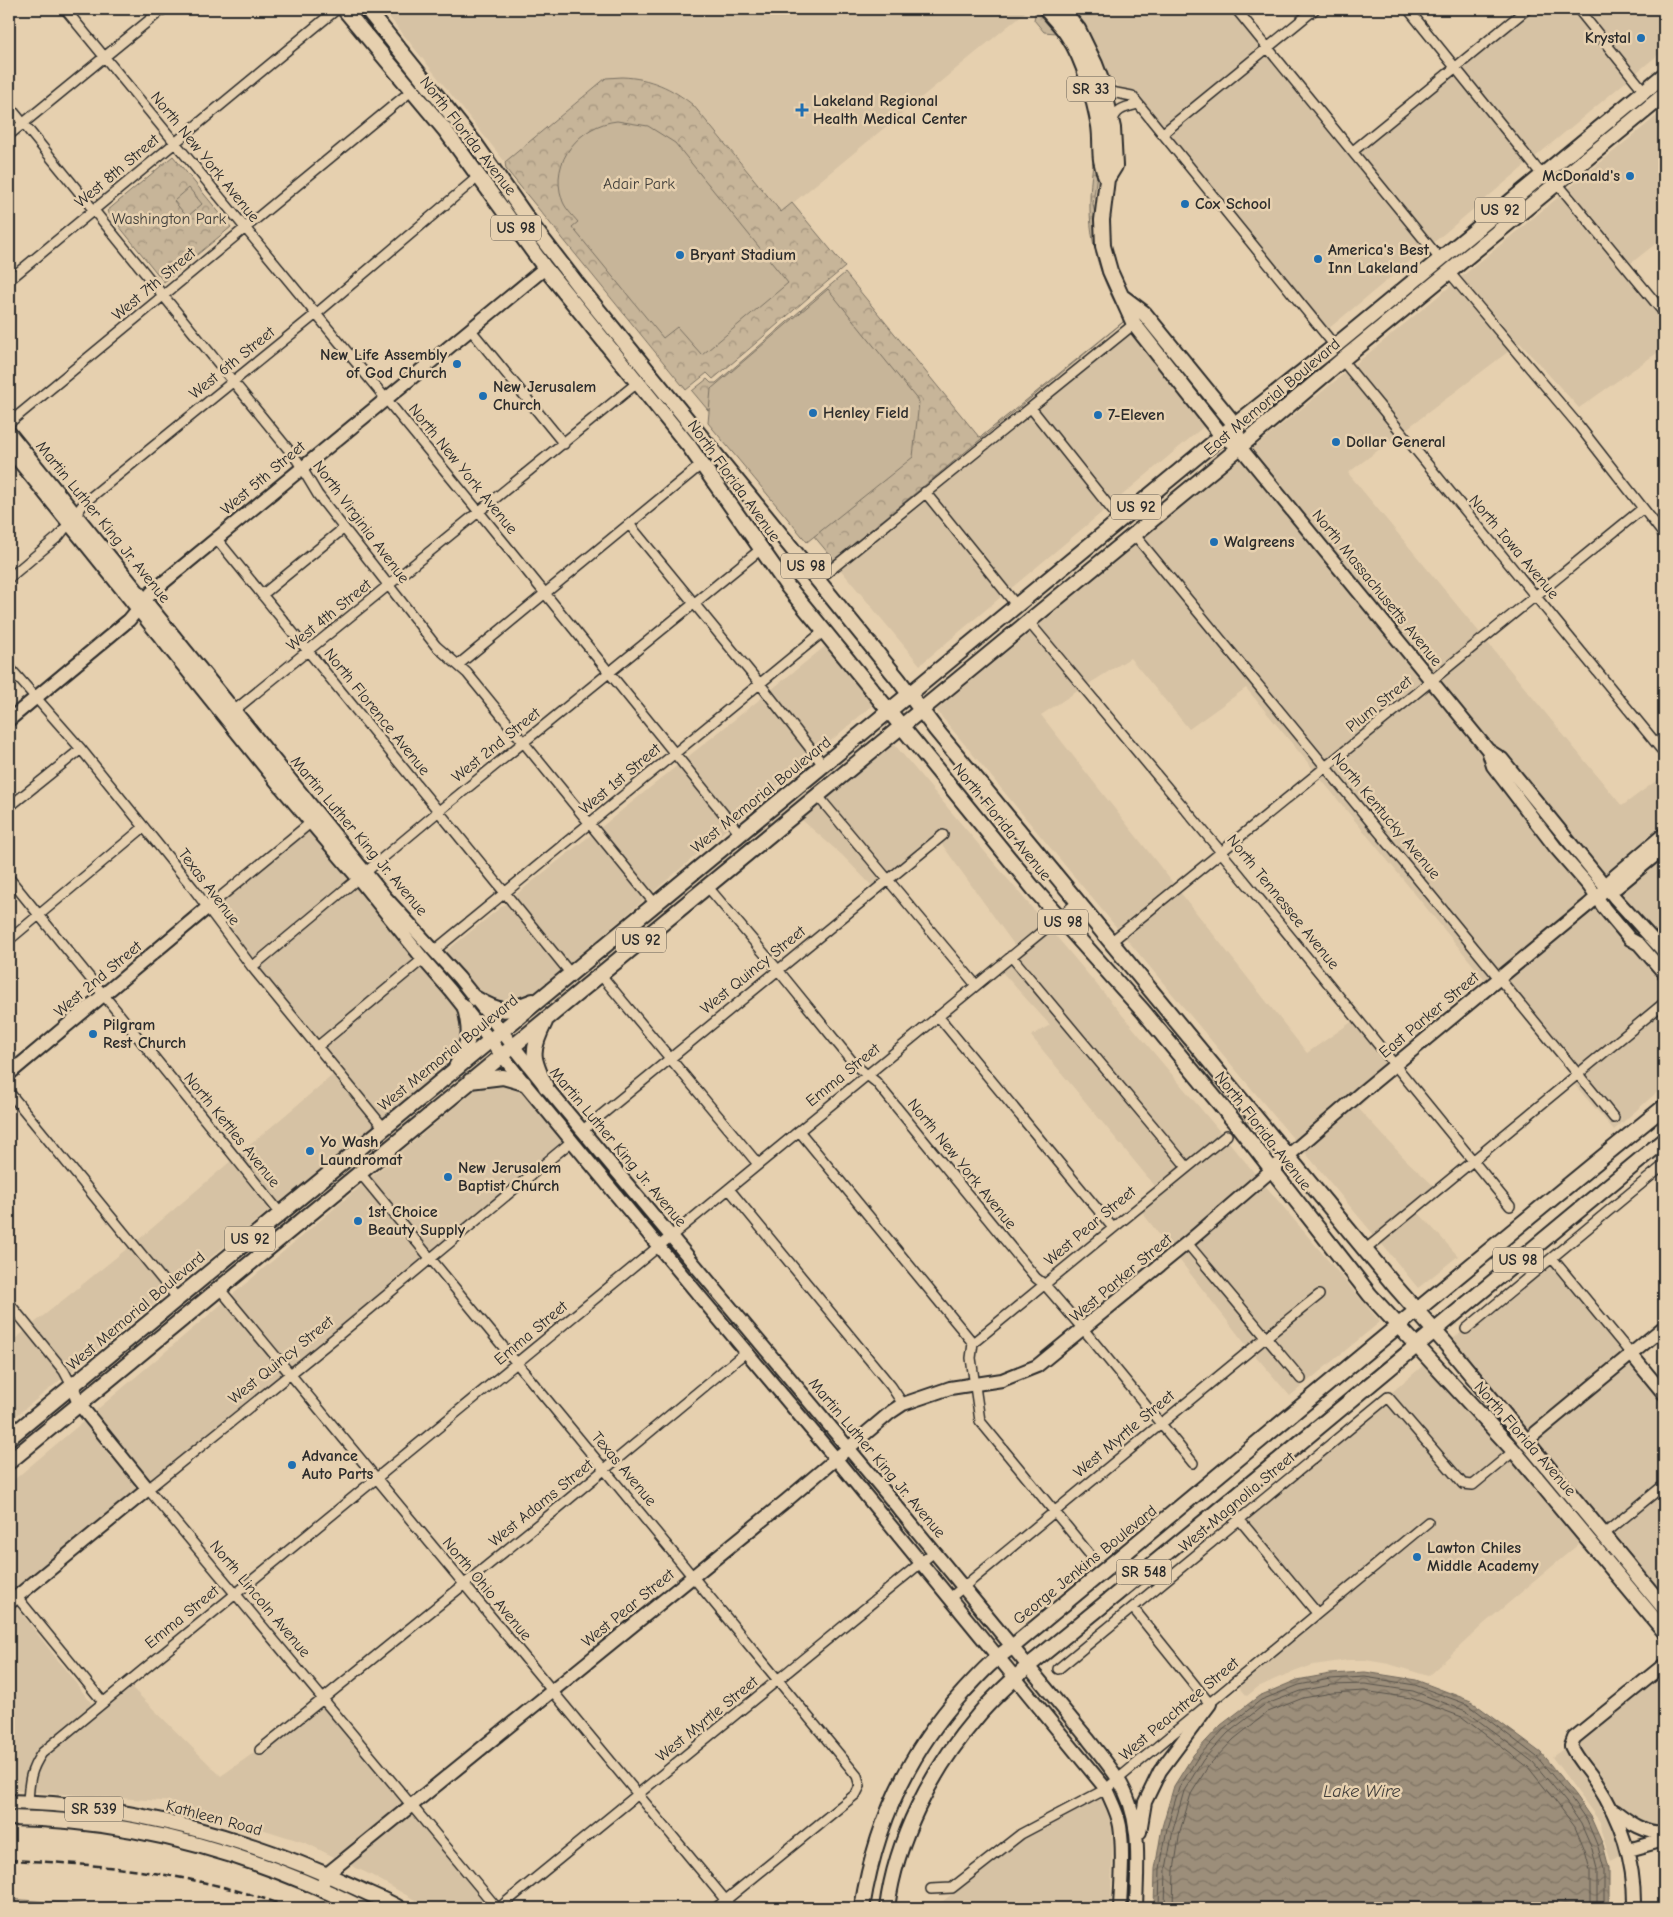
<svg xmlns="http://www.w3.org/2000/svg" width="1673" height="1917" viewBox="0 0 1673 1917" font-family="'Comic Neue',sans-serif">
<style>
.built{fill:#d6c2a4}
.park{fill:url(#park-crowns);stroke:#797062}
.pitch{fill:#c7b599;stroke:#797062}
.water{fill:url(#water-waves);stroke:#6f665a}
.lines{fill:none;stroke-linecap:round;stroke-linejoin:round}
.shore{stroke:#58534b;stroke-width:1}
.street-casing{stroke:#2b2b2b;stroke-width:12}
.secondary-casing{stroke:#2b2b2b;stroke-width:16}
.primary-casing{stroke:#2b2b2b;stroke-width:18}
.street{stroke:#e6d0af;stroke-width:9}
.secondary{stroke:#e6d0af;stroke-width:12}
.primary{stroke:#e6d0af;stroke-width:14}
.rail{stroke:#2b2b2b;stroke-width:2.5;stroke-dasharray:8 4;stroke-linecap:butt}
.poi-dot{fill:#1f6fb2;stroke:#e6d0af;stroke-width:2}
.labels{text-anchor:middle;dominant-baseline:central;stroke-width:5;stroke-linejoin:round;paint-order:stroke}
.shield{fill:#e6d0af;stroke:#635c53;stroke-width:1}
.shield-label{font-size:15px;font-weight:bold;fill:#2b2b2b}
.poi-label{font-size:16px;font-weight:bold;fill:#2b2b2b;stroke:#e6d0af;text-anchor:start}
.street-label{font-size:16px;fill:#2b2b2b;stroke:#e6d0af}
.park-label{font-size:16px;fill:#42403c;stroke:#e6d0af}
.water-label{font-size:18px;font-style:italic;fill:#423f3b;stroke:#e6d0af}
</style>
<defs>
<pattern id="park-crowns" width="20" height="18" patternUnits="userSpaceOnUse" patternTransform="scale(1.25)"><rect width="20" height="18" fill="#c7b599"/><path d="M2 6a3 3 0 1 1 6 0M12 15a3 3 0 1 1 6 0" fill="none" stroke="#a2937d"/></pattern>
<pattern id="water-waves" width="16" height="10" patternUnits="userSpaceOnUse" patternTransform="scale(1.25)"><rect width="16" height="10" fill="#9c8e7a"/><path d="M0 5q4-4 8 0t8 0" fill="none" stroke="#7f7464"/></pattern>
</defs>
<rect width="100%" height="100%" fill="#e6d0af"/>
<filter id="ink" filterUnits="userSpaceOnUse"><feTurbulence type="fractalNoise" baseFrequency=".02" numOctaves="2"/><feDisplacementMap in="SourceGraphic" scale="10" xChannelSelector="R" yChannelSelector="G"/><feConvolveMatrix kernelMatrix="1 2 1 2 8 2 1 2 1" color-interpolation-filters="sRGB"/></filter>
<g filter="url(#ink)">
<path class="built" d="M383,9H1029L782,212L693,105L681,95L654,82L606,78L505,162Z
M1060,9H1229L1261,47L1162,127L1128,97L1088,53Z
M1535,9H1572L1629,79L1534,158L1462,68Z
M1584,9H1664V50L1636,73Z
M1268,55L1425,249L1328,329L1169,135Z
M1455,74L1527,164L1433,243L1360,152Z
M1664,110V237L1630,264L1568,189Z
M1561,195L1637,287L1664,323V348L1579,408L1520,343L1517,345L1460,278Z
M1453,284L1509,351L1405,430L1353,366Z
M1133,331L1208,423L1113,503L1037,409Z
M1346,372L1397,436L1348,473L1480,633L1432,674L1250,451Z
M1030,415L1106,509L1009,590L932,493Z
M1243,457L1425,680L1327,760L1143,539Z
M925,499L1002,596L920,665L840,569Z
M1136,545L1319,766L1314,770L1246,688L1189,729L1130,658L1087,685L1038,626Z
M1031,632L1079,690L1041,715L1173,883L1117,928L936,710Z
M1487,642L1622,806L1664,775V827L1605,878L1439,682Z
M828,644L876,702L819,751L771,690Z
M1431,688L1482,750L1590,897L1500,971L1333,768Z
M764,696L811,757L735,822L685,759Z
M894,744L1044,922L1015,946L941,843L950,836L943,828L889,873L827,799Z
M678,765L728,828L652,893L600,828Z
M1326,774L1493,977L1487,982L1320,778Z
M820,805L881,879L872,886L842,855L802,820Z
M310,829L351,877L252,959L213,909Z
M592,834L645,899L569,964L513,897Z
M1664,855V944L1616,893Z
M358,885L416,958L317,1040L259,968Z
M1180,892L1307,1053L1353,1021L1388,1064L1296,1142L1124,936Z
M506,903L562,970L530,997L504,1006L478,994L444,953Z
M1596,905L1664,980V996L1579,1067L1507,979Z
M1051,930L1221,1133L1187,1160L1018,957Z
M1011,963L1180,1166L1155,1186L1031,1036L1050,1025L1001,971Z
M423,966L461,1010L464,1037L453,1061L382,1119L324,1048Z
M1664,1010V1086L1614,1130L1574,1084L1578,1081L1614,1125L1621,1120L1586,1075Z
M1394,1072L1395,1073L1358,1108L1406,1160L1434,1186L1374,1235L1303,1150Z
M334,1074L375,1125L278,1203L239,1154Z
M494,1082L521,1087L565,1140L431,1252L370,1178L481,1085Z
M1228,1141L1257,1176L1171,1250L1141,1211Z
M232,1160L271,1209L174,1287L137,1241Z
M363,1184L424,1258L291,1367L231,1296Z
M1264,1184L1380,1322L1290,1396L1254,1354L1265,1344L1301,1386L1307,1380L1272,1339L1325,1296L1319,1288L1265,1331L1194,1244Z
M1418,1212L1458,1256L1418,1288L1381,1243Z
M129,1247L167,1293L70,1372L32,1325Z
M1187,1250L1258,1336L1247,1346L1178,1258Z
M1552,1265L1624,1353L1526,1435L1450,1341L1462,1332L1466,1336Z
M224,1302L284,1373L148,1482L92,1414Z
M25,1331L63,1378L11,1420L9,1417V1344Z
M1631,1361L1664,1402V1478L1603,1528L1533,1443Z
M1426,1363L1507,1450L1471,1479H1465L1391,1393Z
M1388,1397L1463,1484H1473L1507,1457L1518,1468L1580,1543L1486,1622L1428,1676L1389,1664L1365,1660H1348L1313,1665L1280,1677L1258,1687L1247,1696L1235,1682L1317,1613L1239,1519Z
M85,1420L141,1488L9,1597V1484Z
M1664,1491V1601L1610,1536Z
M15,1605L92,1704L39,1749L29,1762L24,1791L9,1790V1610Z
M1664,1671V1828L1643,1824L1616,1806L1577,1747L1579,1741Z
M130,1686L221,1776L255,1752L260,1757L323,1706L404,1804L338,1859L306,1843L175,1802L34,1792L36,1773L46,1757Z
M1566,1747L1565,1749L1588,1779L1609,1812L1624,1854L1611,1861L1601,1832L1600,1822L1552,1757Z
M1102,1797L1113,1819L1111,1908H934L1024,1839Z
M411,1812L419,1821L491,1908H429L371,1875L348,1864Z"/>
<path class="park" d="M1036,9H1048L1069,34L1101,143L1093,204L1098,229L1127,319L834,560L692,391L707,379L711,383H716C759,347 801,309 845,273L979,437L982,436L1123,322V317C1101,281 1089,243 1090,201C1090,179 1095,158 1094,136C1092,100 1078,66 1060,36L1056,33L1044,32L1034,20Z
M622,77C650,78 672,88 693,105L781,212L792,203L845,267C800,303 758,343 713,379L707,373L686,390L506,169L505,162L606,78Z
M173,156L231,227L164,282L107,211Z
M9,1899L128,1908H9Z"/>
<path class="pitch" d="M617,121L648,126L675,143L788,283L702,355L677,327L663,338L572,227L578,222C572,215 564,207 562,199C549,161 580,125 617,121Z
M189,188L202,204L187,217L174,201Z
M828,289L919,402L913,457L807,542L708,423L711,389Z"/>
<path class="water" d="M1365,1672L1416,1680L1471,1701L1541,1753L1575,1795L1591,1818L1603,1845L1609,1868V1908H1154L1155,1869L1162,1827L1174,1786L1194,1754L1221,1725L1259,1696L1297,1680L1330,1674Z"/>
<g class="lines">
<path class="shore" d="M1159,1908L1160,1869L1167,1828L1179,1788L1198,1757L1224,1729L1261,1700L1299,1685L1330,1679L1365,1677L1415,1685L1469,1705L1537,1757L1571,1798L1587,1821L1598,1847L1604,1869V1908
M1165,1908L1166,1869L1173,1830L1184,1791L1203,1760L1228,1733L1264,1705L1301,1691L1331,1685L1365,1684L1413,1691L1466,1711L1533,1762L1566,1802L1581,1824L1592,1849L1597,1869V1908
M1173,1908L1174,1870L1180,1831L1191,1794L1209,1765L1234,1739L1268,1712L1303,1698L1332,1693L1364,1691L1411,1698L1462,1717L1528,1767L1560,1807L1575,1827L1585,1851L1590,1870V1908"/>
<g class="street-casing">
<path id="street" d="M65,9L479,512L740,834
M1236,9L1440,259
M1408,9L1542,175
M1578,9L1644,91
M1103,85L1111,92L1132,96L1335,346
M9,106L297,460L318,495L436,646L467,673L656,905
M1113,122C1114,109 1126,107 1138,104
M1162,134L1315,9
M9,135L163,9
M1353,151L1527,9
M1557,183L1664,313
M1449,272L1579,426L1664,535
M9,280L337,9
M470,329L564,444
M1342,360L1664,753
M1031,408L1120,520
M9,423L411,91
M925,492L1017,606
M629,524L760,684L824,766
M1134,534L1614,1118
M216,538L571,974
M9,578L59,536L85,502L316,314L479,176
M818,580L1134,324
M262,595L344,528
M1028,621L1221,852L1510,1206
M458,665L702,464
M9,667L81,749L193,888L252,967L384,1128
M230,714L637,383
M817,795L976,985
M9,807L81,749
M9,878L281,1214
M707,886L778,970L856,1066L876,1082L1036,1278L1045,1285L1084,1330L1193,1463
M207,908L315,819
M9,940L144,827
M1112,941L1642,509
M435,950L824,631
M1011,956L1187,1167
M252,967L439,811L761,549
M600,974L758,1164
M938,1016L1113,1228
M317,1047L423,959
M9,1092L178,1299
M583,1130L943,835
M799,1131L973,1343
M360,1173L857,1776L860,1786L856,1794L716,1908
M729,1189L891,1386L903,1404
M1187,1243L1301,1379
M1366,1249L1664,1003
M1552,1258L1631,1354
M219,1288L732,1908
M9,1303L64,1371L72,1386
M1466,1329L1664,1165
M973,1343L1227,1135
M973,1343L971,1358L980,1421L1091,1556
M9,1425L15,1433
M1239,1519L1317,1613
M1603,1535L1664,1485
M17,1597L103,1702
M950,1598L1265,1338L1319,1295
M1133,1608L1210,1704
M1058,1669L1388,1397L1463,1484L1473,1485L1514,1451
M260,1750L552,1513L746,1352
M28,1803C29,1782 30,1770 42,1753L1079,901
M931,1889L952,1888L1021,1834L1106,1789L1428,1522
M497,1908L148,1489L341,1333L572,1141
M499,1908L934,1552"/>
</g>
<g class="secondary-casing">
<path id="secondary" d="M9,432L386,898L459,978L546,1087L885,1492L1088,1739C1098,1752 1109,1765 1118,1779C1143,1818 1137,1865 1136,1908
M1240,447L1488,750L1502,759L1615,898L1664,952
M9,449L280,786L358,878L423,959L450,990L524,1083L702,1299L836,1459L1106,1789C1111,1801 1118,1813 1120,1826C1124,1852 1121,1881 1120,1908
M9,720L129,620L152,592L176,572L545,268
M1488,750L1493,766L1555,847L1589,886L1604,908L1630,939L1639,944L1664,973
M1607,888L1617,887L1664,848
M9,1074L207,908
M1631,1354L1664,1394
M1526,1441L1664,1327
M9,1603L148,1489L79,1404L72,1386
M1615,1811C1630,1823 1645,1833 1664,1833
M1140,1832L1145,1802L1160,1771L1210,1704
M1628,1850L1664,1840
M323,1883L327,1874L787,1500L891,1412L903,1404L950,1388L1002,1380L1037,1366L1187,1243L1362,1092L1588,905L1607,888L1610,880L1664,834
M1634,1908C1635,1863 1622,1822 1597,1784C1589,1771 1578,1761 1571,1746L1574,1738L1664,1665"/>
</g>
<g class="primary-casing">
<path id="primary" d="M344,9L445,130L545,268L689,446L788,587L824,631L1034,889L1143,1011L1238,1126L1370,1295L1514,1451L1664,1631
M367,9L476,145L534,228L577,284L898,679L936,730L1394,1285L1446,1344L1664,1608
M1046,9C1053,18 1062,26 1068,36C1085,62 1093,96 1099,126C1102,147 1097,158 1107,179
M1062,9L1078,29L1095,64L1103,85L1113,128L1115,166L1107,179L1102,220L1103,246L1110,271L1134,324L1222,436L1229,440
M1124,298L1144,313L1235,425L1237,434
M475,998C502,1014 505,1012 533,1001
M545,1022C530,1052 532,1058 546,1087
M456,1067C469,1041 472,1037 465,1008
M470,1081L503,1077L524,1083
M9,1438L1235,425L1335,346L1664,75
M9,1462L1221,463L1342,360L1664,95
M9,1802C128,1804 247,1837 354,1887C369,1894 385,1900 399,1908
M9,1818C133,1819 252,1854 362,1908
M862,1908C875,1827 908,1752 964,1691C979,1675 993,1659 1012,1647C1229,1467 1445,1285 1664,1107
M887,1908C896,1839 931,1771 976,1718C991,1699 1010,1683 1027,1667C1242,1493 1452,1315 1664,1140"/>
</g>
<use href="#street" class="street"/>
<use href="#secondary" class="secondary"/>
<use href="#primary" class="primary"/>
<path class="rail" d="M9,1860C105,1864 200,1874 291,1908"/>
</g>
</g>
<g class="poi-dot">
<circle cx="1641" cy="38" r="5"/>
<path d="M799.5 102.5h5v5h5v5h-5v5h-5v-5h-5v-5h5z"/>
<circle cx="1630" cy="176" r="5"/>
<circle cx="1185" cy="204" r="5"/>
<circle cx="680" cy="255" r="5"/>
<circle cx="1318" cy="259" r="5"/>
<circle cx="457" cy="364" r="5"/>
<circle cx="483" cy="396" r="5"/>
<circle cx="813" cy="413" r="5"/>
<circle cx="1098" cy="415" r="5"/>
<circle cx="1336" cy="442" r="5"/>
<circle cx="1214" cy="542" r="5"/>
<circle cx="93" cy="1034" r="5"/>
<circle cx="310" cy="1151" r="5"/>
<circle cx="448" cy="1177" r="5"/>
<circle cx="358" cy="1221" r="5"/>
<circle cx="292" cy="1465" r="5"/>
<circle cx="1417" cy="1557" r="5"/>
</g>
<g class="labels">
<g class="shield">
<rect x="1067" y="76.5" width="48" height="25" rx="4"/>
<rect x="1475" y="197.5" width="50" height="25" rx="4"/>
<rect x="491" y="215.5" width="50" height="25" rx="4"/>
<rect x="1111" y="494.5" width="50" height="25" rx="4"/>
<rect x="781" y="553.5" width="50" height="25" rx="4"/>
<rect x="1038" y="909.5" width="50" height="25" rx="4"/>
<rect x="616" y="927.5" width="50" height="25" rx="4"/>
<rect x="225" y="1226.5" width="50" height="25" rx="4"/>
<rect x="1493" y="1247.5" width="50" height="25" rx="4"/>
<rect x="1116.5" y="1559.5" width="55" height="25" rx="4"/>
<rect x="65" y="1796.5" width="58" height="25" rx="4"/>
</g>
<g class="shield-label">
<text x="1091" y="89">SR 33</text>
<text x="1500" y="210">US 92</text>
<text x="516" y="228">US 98</text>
<text x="1136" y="507">US 92</text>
<text x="806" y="566">US 98</text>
<text x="1063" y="922">US 98</text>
<text x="641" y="940">US 92</text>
<text x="250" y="1239">US 92</text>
<text x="1518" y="1260">US 98</text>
<text x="1144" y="1572">SR 548</text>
<text x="94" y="1809">SR 539</text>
</g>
<g class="poi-label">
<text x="1631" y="38" text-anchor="end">Krystal</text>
<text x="813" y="101">Lakeland Regional<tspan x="813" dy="18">Health Medical Center</tspan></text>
<text x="1620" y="176" text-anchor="end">McDonald's</text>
<text x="1195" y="204">Cox School</text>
<text x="1328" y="250">America's Best<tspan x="1328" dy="18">Inn Lakeland</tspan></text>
<text x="690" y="255">Bryant Stadium</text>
<text x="447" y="355" text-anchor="end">New Life Assembly<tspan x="447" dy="18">of God Church</tspan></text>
<text x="493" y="387">New Jerusalem<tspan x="493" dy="18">Church</tspan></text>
<text x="823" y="413">Henley Field</text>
<text x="1108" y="415">7-Eleven</text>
<text x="1346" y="442">Dollar General</text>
<text x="1224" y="542">Walgreens</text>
<text x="103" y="1025">Pilgram<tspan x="103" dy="18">Rest Church</tspan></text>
<text x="320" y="1142">Yo Wash<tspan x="320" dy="18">Laundromat</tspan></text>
<text x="458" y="1168">New Jerusalem<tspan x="458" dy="18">Baptist Church</tspan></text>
<text x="368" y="1212">1st Choice<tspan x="368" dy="18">Beauty Supply</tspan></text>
<text x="302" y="1456">Advance<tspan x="302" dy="18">Auto Parts</tspan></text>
<text x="1427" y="1548">Lawton Chiles<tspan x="1427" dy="18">Middle Academy</tspan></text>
</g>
<g class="street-label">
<text transform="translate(468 136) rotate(52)">North Florida Avenue</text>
<text transform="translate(205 157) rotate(51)">North New York Avenue</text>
<text transform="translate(117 171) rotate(-40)">West 8th Street</text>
<text transform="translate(154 284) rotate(-40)">West 7th Street</text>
<text transform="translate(232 363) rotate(-39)">West 6th Street</text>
<text transform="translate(1272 397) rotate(-40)">East Memorial Boulevard</text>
<text transform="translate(463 469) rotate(51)">North New York Avenue</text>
<text transform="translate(263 478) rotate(-40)">West 5th Street</text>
<text transform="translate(734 481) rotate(54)">North Florida Avenue</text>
<text transform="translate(103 522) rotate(51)">Martin Luther King Jr. Avenue</text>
<text transform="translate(361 522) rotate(53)">North Virginia Avenue</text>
<text transform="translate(1514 547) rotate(50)">North Iowa Avenue</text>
<text transform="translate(1377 588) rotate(51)">North Massachusetts Avenue</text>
<text transform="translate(329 615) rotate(-39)">West 4th Street</text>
<text transform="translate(1379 704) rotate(-39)">Plum Street</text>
<text transform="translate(377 712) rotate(51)">North Florence Avenue</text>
<text transform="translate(496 745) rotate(-39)">West 2nd Street</text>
<text transform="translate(620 779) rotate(-40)">West 1st Street</text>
<text transform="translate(761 795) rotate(-39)">West Memorial Boulevard</text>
<text transform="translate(1386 816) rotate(50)">North Kentucky Avenue</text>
<text transform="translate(1002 822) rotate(51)">North Florida Avenue</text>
<text transform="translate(359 836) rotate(50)">Martin Luther King Jr. Avenue</text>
<text transform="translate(209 887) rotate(53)">Texas Avenue</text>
<text transform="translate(1283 902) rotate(51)">North Tennessee Avenue</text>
<text transform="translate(753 970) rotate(-39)">West Quincy Street</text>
<text transform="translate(98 979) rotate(-40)">West 2nd Street</text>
<text transform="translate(1429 1015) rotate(-40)">East Parker Street</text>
<text transform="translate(448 1053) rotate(-39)">West Memorial Boulevard</text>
<text transform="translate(843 1075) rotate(-39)">Emma Street</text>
<text transform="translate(232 1130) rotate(51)">North Kettles Avenue</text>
<text transform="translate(1263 1131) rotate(52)">North Florida Avenue</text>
<text transform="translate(618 1147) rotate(50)">Martin Luther King Jr. Avenue</text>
<text transform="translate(962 1164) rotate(51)">North New York Avenue</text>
<text transform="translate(1090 1226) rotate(-40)">West Pear Street</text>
<text transform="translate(1121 1278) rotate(-40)">West Parker Street</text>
<text transform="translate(136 1311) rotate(-40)">West Memorial Boulevard</text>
<text transform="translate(531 1333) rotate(-40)">Emma Street</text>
<text transform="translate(281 1360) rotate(-39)">West Quincy Street</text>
<text transform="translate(1124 1434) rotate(-40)">West Myrtle Street</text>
<text transform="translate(1525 1439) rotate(49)">North Florida Avenue</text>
<text transform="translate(877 1458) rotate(50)">Martin Luther King Jr. Avenue</text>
<text transform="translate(624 1469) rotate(50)">Texas Avenue</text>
<text transform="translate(1237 1502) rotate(-40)">West Magnolia Street</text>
<text transform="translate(541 1503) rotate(-39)">West Adams Street</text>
<text transform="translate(1085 1565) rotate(-39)">George Jenkins Boulevard</text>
<text transform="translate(487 1589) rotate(50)">North Ohio Avenue</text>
<text transform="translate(260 1599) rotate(50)">North Lincoln Avenue</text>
<text transform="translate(628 1608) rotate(-39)">West Pear Street</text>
<text transform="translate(182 1617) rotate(-39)">Emma Street</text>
<text transform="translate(1179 1709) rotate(-40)">West Peachtree Street</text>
<text transform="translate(707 1719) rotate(-39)">West Myrtle Street</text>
<text transform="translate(214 1818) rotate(15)">Kathleen Road</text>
</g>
<g class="park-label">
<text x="639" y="184">Adair Park</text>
<text x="169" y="219">Washington Park</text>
</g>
<g class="water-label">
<text x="1362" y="1791">Lake Wire</text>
</g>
</g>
<rect width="1673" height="1917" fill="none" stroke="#e6d0af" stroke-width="30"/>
<rect x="15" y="15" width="1643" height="1887" fill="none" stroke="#2b2b2b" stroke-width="2" filter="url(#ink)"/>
</svg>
